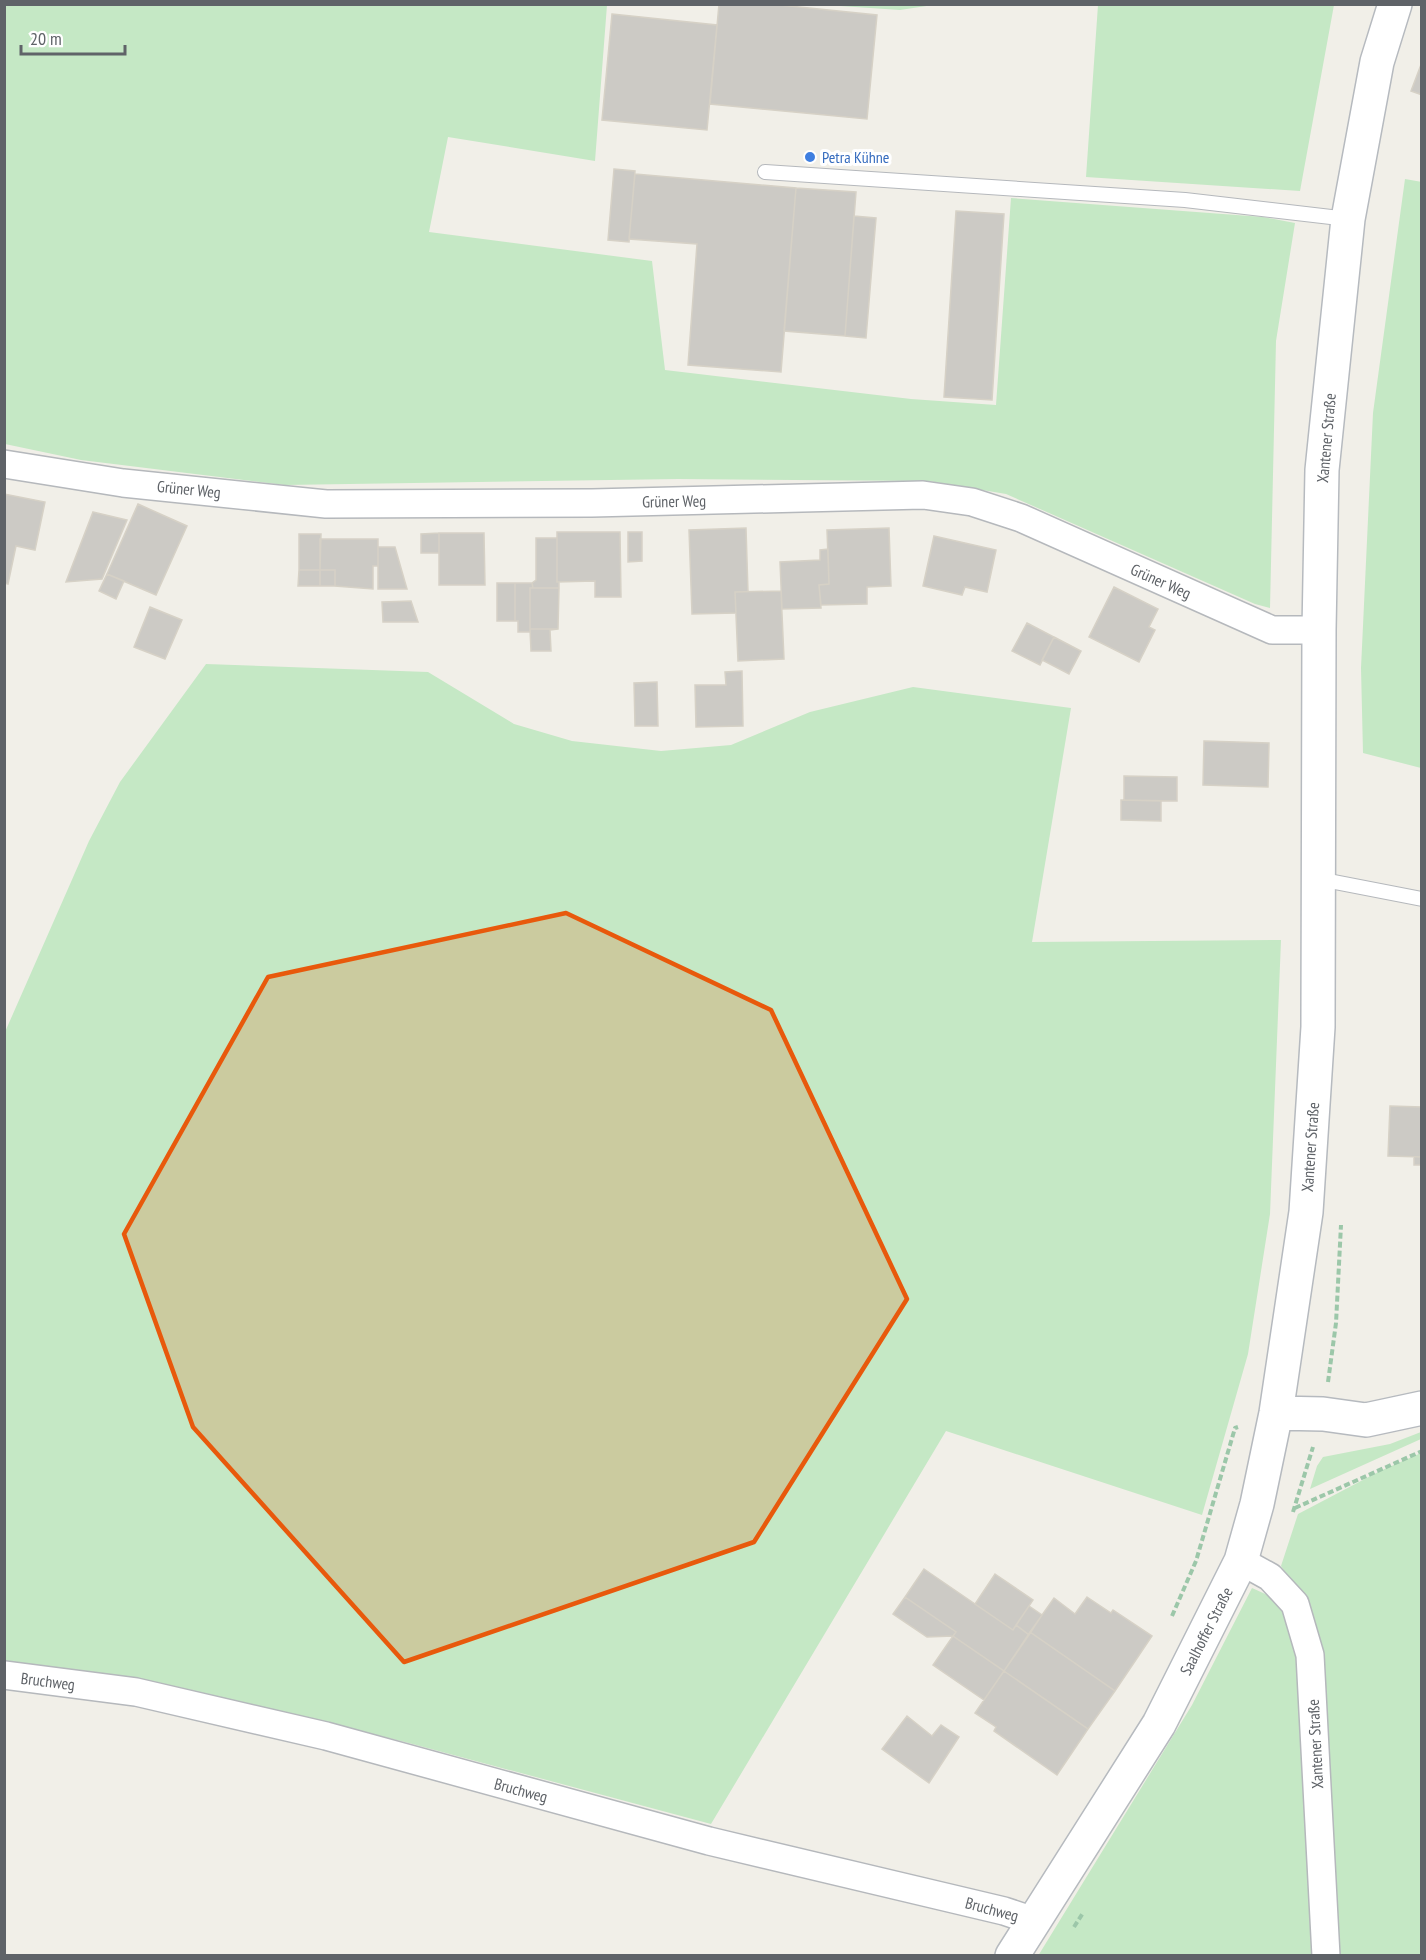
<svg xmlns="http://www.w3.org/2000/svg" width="1426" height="1960" viewBox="0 0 1426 1960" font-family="'PT Sans Narrow',sans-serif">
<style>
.green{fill:#c5e8c5}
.building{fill:#cccac5;stroke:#d6d1c6;stroke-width:1.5}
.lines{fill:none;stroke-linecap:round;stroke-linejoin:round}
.lane-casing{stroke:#b5b8bc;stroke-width:16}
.street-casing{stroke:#b5b8bc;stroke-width:30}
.secondary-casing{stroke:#b6babf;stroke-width:36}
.path{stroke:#9cc7a9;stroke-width:4;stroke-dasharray:6 3;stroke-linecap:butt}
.lane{stroke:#fff;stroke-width:14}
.street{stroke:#fff;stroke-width:27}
.secondary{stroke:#fff;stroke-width:33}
.marked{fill:#e8590c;fill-opacity:0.2;stroke:#e8590c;stroke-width:4.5;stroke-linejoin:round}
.shop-dot{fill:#3f7fe0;stroke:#fff;stroke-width:2}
.labels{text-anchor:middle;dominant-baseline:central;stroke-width:6;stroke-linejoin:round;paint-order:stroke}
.shop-label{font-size:16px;fill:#366cbe;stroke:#fff;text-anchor:start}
.street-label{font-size:16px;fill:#5f6368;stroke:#fff}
</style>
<rect width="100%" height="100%" fill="#f1efe8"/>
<path class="green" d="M5,5H607L595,161L448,137L429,232L652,261L665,370L911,399L996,405L1011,198L1263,217L1295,223L1276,341L1270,608L1255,604L1006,494L929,481L678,479L285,485L81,460L5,444Z
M825,5L933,4V5L900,10Z
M1098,5H1334L1300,191L1086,177Z
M1405,179L1422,182L1421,768L1363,753L1361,668L1373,413Z
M206,664L428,672L514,724L572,741L661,751L731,745L810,712L913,687L1071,708L1032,942L1281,940L1270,1214L1248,1354L1202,1515L946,1431L711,1824L405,1742L185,1689L70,1669L5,1665V1032L89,841L120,782Z
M1421,1432V1439L1310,1489L1317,1466L1323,1457L1390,1444Z
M1421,1453V1955H1339L1306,1603L1281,1566L1298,1514L1380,1471Z
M1252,1588L1279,1600L1299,1644L1305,1740L1312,1955L1038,1956L1192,1705Z"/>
<path class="building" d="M719,4H770L877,15L867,119L710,104Z
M612,14L717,25L707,130L602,120Z
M1422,62V95L1411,91Z
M614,169L635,171L629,242L608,240Z
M635,174L796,188L781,372L688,365L697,244L629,239Z
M796,188L856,192L845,336L784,331Z
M956,211L1004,214L992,400L944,397Z
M854,216L876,218L866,338L845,336Z
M4,494L45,502L35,550L16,546L8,584L4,583Z
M138,504L187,526L156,595L107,574Z
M93,512L127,520L102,579L66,582Z
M746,528L748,592H735L736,613L692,614L689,530Z
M889,528L891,586L867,587V604L821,605L819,585L829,584L827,530Z
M557,532H620L621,597H595V581L557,582Z
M628,532H642V561L628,562Z
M439,533V553H421V534Z
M439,533H484L485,585H439Z
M299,534H321L320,570H299Z
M934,536L996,550L987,592L965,587L962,595L923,586Z
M536,538H557V582H559V588H533L532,583L536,580Z
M320,539H378V566H373V589L335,586V570H320Z
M378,547H395L407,589H378Z
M828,549L829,584L819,585L821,608L782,609L780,562L820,560V550Z
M299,570H320V586H298Z
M320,570H335V586H320Z
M107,574L124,581L116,599L99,591Z
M497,583H515V621H497Z
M515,583H532L533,588H530V632H518V621H515Z
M1114,587L1158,609L1149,627L1155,630L1139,662L1089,637Z
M530,588H559L558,629H530Z
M781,591L784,659L738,661L735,592Z
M411,601L418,622H383L382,602Z
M150,607L182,620L165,659L134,647Z
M1027,623L1054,637L1040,665L1012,651Z
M530,629H558L550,630L551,651H531Z
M1054,637L1081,651L1069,674L1042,660Z
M742,671L743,726L696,727L695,685H726L725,672Z
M657,682L658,726H635L634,683Z
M1204,741L1269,743L1268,787L1203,785Z
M1124,776L1177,777V801L1124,800Z
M1121,800L1161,801V821L1121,820Z
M1390,1106L1422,1107V1157L1388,1156Z
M1414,1157H1422V1165H1414Z
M924,1569L1013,1630L1016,1625L1029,1635L1004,1671L953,1636L956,1632L905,1597Z
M995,1574L1033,1600L1013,1630L975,1604Z
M905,1597L956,1632L953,1636L927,1637L893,1614Z
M1087,1597L1111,1613L1113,1610L1152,1636L1115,1691L1030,1632L1054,1598L1075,1614Z
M1029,1606L1042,1615L1029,1635L1016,1625Z
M1030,1632L1115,1691L1088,1729L1004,1671Z
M953,1636L1004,1671L984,1700L933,1665Z
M1004,1671L1088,1729L1057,1775L994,1731L996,1727L975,1713Z
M907,1716L932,1736L941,1725L959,1737L929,1783L882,1749Z"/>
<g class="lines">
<g class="lane-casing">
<path id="lane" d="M765,172L1185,200L1348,219
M1319,879L1422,899"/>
</g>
<g class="street-casing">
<path id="street" d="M4,464L123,483L326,504L592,503L923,495L972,502L1021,518L1272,630H1319
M1241,1561L1270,1577L1295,1604L1310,1655L1326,1956
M4,1675L136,1692L326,1736L709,1841L1004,1911L1034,1921"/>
</g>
<g class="secondary-casing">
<path id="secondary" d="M1276,1413L1323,1414L1366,1420L1422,1408
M1012,1956L1159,1724L1241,1561L1257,1504L1276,1413L1306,1212L1318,1027L1319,630L1322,470L1348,219L1377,62L1395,4"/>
</g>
<path class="path" d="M1328,1382L1336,1323L1341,1225
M1295,1508L1422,1451
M1293,1512L1313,1447
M1172,1616L1196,1561L1235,1428L1238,1427
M1074,1927L1083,1913"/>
<use href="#lane" class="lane"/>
<use href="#street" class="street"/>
<use href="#secondary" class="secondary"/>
</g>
<path class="marked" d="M566,913L771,1010L907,1299L754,1542L404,1662L193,1427L124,1234L268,977Z"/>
<circle class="shop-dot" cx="810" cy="157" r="6"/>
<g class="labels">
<g class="shop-label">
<text x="822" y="157">Petra Kühne</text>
</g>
<g class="street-label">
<text transform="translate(1326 438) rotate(-85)">Xantener Straße</text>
<text transform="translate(189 489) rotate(6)">Grüner Weg</text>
<text transform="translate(674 501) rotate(-1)">Grüner Weg</text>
<text transform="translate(1161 581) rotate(24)">Grüner Weg</text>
<text transform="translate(1310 1147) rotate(-86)">Xantener Straße</text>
<text transform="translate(1206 1631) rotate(-63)">Saalhoffer Straße</text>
<text transform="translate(48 1681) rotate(7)">Bruchweg</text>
<text transform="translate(1315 1744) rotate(-93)">Xantener Straße</text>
<text transform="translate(521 1790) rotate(15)">Bruchweg</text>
<text transform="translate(992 1909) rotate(15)">Bruchweg</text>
</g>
</g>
<rect width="1426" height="1960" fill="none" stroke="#5f6368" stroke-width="12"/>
<path d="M21 45v9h104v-9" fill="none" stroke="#5f6368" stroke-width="3"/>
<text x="30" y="45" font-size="18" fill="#5f6368" stroke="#ffffff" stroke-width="4.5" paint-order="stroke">20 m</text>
</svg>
